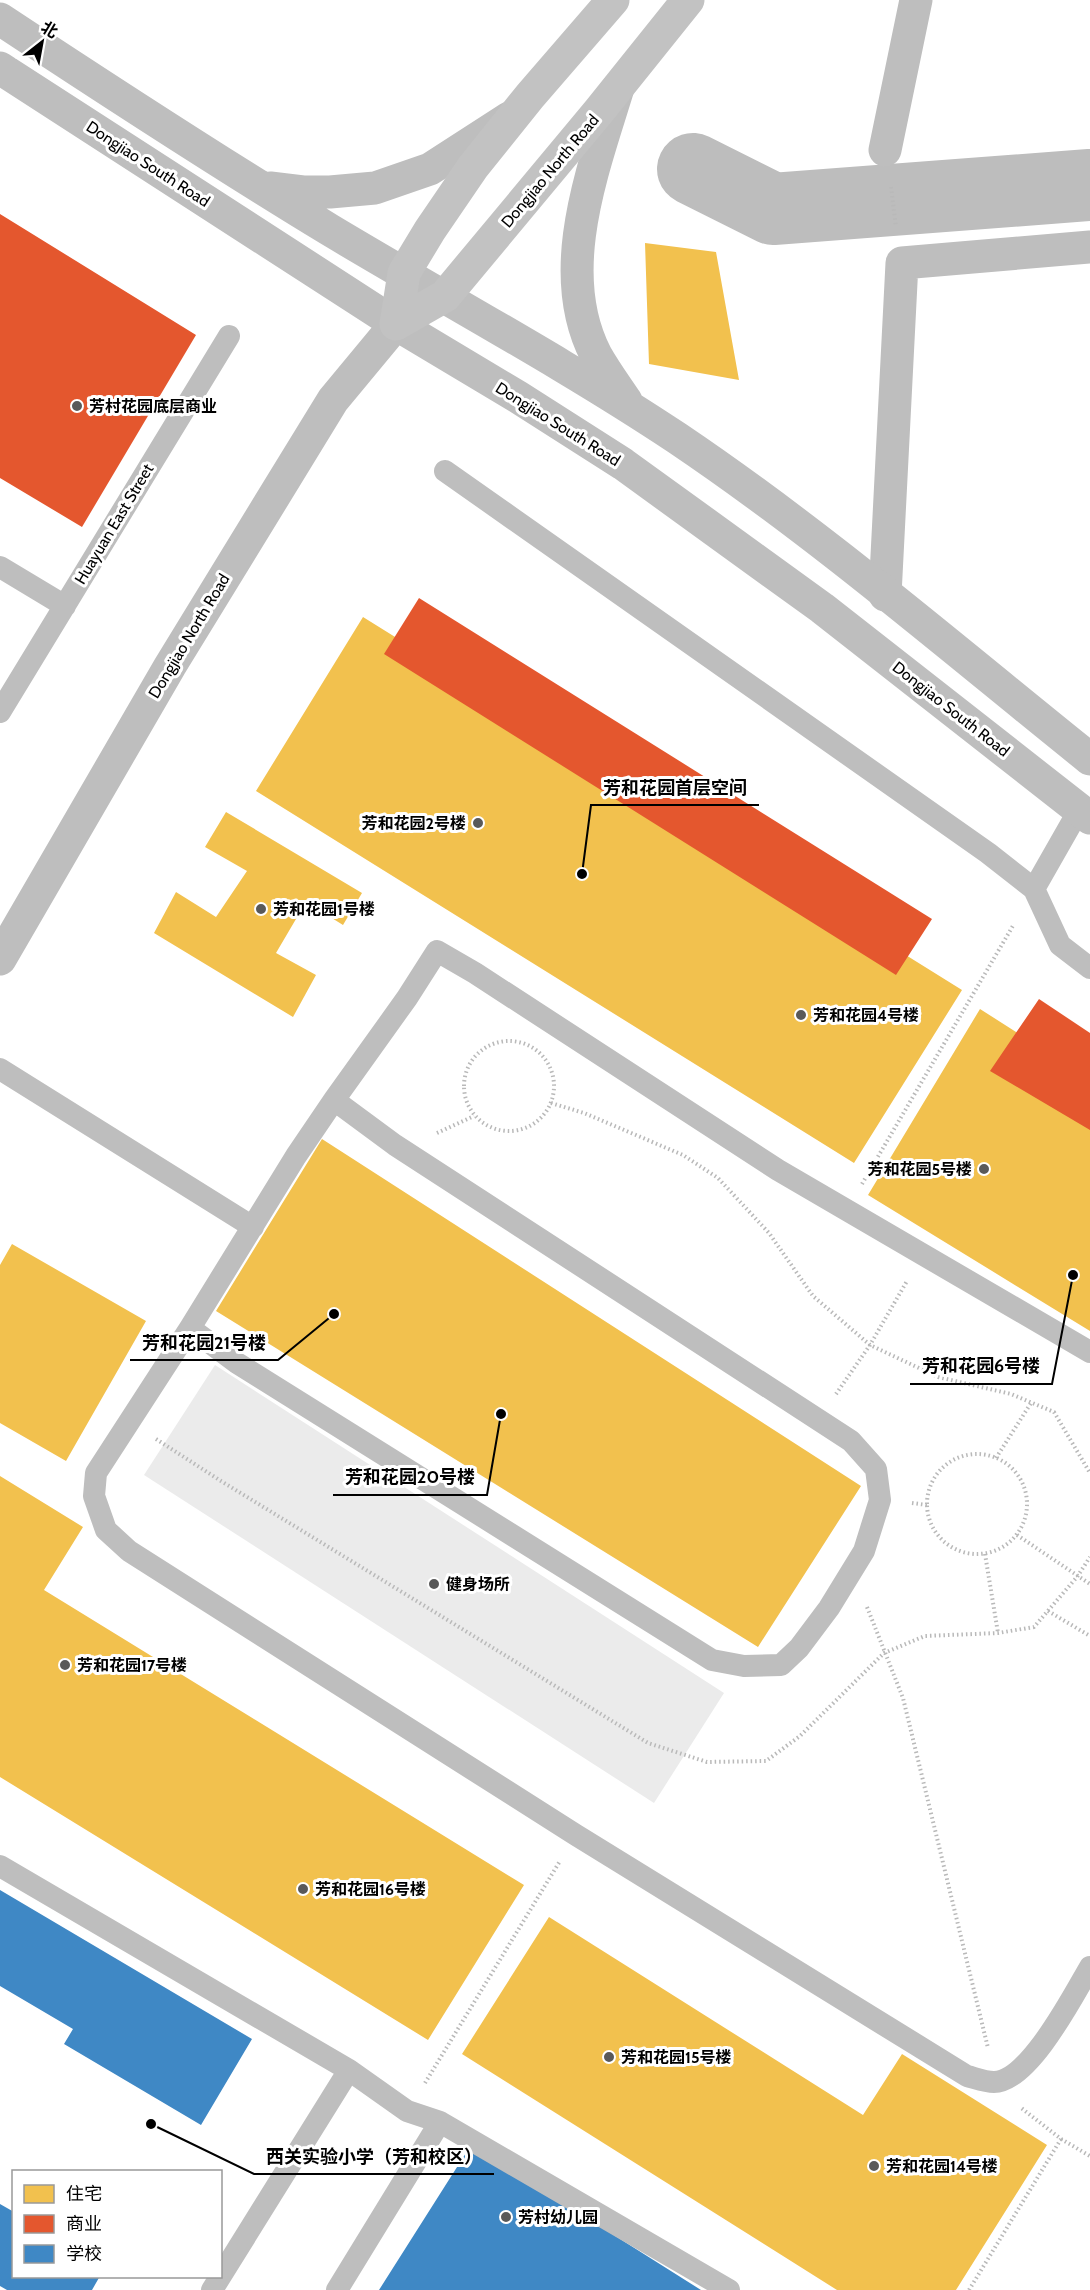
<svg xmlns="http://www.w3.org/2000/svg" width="1090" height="2290" viewBox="0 0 1090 2290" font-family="Cabin,'Noto Sans SC',sans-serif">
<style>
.green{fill:#ebebeb}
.homes{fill:#f2c14e}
.shops{fill:#e4572e}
.schools{fill:#3f88c5}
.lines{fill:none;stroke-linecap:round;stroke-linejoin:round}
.river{stroke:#bdbdbd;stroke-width:72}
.path{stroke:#b9b9b9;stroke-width:4;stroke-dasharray:1.5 3;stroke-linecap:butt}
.service{stroke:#bebebe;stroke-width:22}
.minor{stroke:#bebebe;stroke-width:33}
.tertiary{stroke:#bebebe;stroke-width:33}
.secondary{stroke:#c2c2c2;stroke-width:33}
.poi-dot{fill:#595959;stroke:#fff;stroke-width:2}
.labels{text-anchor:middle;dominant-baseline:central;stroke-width:6;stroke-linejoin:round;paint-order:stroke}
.street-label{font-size:16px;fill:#000;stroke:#fff}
.poi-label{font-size:16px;font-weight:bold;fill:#000;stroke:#fff;text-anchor:start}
.leader{fill:none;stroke:#000;stroke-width:2}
.callout-dot{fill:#000;stroke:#fff;stroke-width:2}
.callout-label{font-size:18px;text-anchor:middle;font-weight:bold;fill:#000;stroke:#fff;stroke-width:6;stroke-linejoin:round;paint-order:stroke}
</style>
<rect width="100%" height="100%" fill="#fff"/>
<path class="green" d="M215,1365L724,1693L654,1803L144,1475Z"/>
<path class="homes" d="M645,243L716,252L739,380L649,364Z
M27,279L110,330L85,372L143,408L105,469L41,429L19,466L0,454V321L2,322Z
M363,617L962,990L854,1163L256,791Z
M226,812L362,893L343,925L306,902L276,953L316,975L293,1017L154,933L176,892L216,917L247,871L205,847Z
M980,1009L1090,1079V1331L868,1195Z
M322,1139L861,1486L758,1647L216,1311Z
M12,1244L146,1321L66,1461L0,1423V1265Z
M0,1476L83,1527L44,1590L524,1885L428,2040L0,1777Z
M549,1917L863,2115L902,2054L1047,2145L956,2290H837L462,2054Z"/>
<path class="shops" d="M0,214L196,335L82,527L0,478Z
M419,598L932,919L896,975L384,654Z
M1039,999L1090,1033V1130L990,1071Z"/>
<path class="schools" d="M0,1890L252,2039L201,2125L64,2044L73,2029L0,1986Z
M471,2145L701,2290H379Z
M0,2204L14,2212V2276H100L92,2290H7L0,2286Z"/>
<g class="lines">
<path class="river" d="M693,169L773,209L1090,185"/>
<path class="path" d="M891,187L896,227
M464 1086a45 45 0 1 1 90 0a45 45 0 1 1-90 0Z
M551,1103L584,1113L683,1155L718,1178L769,1233L813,1296L870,1345L938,1377L1011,1394L1054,1412L1090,1473
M437,1133L474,1116
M862,1184L1014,924
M836,1394L870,1345L907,1281
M156,1439L221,1481L648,1743L707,1762L766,1761L800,1736L884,1653L925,1636L998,1633L1034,1627L1077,1577L1090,1557
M927 1504a50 50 0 1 1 100 0a50 50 0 1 1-100 0Z
M996,1458L1031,1403
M912,1503L927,1505
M1017,1535L1090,1584
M985,1554L998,1633
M867,1607L903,1698L988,2048
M1048,1611L1090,1636
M425,2083L560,1861
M1061,2139L1090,2156
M969,2290L1061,2139L1020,2107"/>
<path class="service" d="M445,471L988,853L1034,889
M0,567L65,606
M0,712L229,336
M1079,810L1034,889L1060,945L1090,968
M0,1069L253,1227
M190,1328L296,1156L334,1100
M1090,1352L778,1170L475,973L437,951L407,998L334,1100L395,1145L851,1441L876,1469L880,1500L864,1551L829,1608L799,1648L781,1665L744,1666L712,1660L237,1363L190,1328L96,1473L94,1496L106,1530L129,1551L576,1835L967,2076C975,2078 985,2082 994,2082C1029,2082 1074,1994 1090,1967
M0,1866L349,2070L407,2111L440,2122L729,2290
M212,2290L349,2070
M337,2290L440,2122"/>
<path class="minor" d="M885,150L916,0
M885,595L902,263L1090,247"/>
<path class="tertiary" d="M0,19C109,91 218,162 330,230C445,299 564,363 677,438C821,535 954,650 1090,759
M0,68L396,324L518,397L623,464L822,608L1090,818
M618,88C593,170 553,272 596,355C605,371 616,386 626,401
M270,188L303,192H330L375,188L430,169L509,118
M0,959L170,666L333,400L396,324"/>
<path class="secondary" d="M396,324L445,296L599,111L688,0
M396,324L404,273L430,230L473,167L530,96L613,0"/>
</g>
<g class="poi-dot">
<circle cx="77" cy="406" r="6"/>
<circle cx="478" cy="823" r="6"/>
<circle cx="261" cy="909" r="6"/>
<circle cx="801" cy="1015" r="6"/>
<circle cx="984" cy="1169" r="6"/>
<circle cx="434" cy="1584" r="6"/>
<circle cx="65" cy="1665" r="6"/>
<circle cx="303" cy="1889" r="6"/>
<circle cx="609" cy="2057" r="6"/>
<circle cx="874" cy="2166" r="6"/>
<circle cx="506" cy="2217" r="6"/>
</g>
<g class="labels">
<g class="street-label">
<text transform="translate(148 164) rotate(33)">Dongjiao South Road</text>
<text transform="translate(550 171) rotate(-50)">Dongjiao North Road</text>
<text transform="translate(558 424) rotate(32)">Dongjiao South Road</text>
<text transform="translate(114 524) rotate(-59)">Huayuan East Street</text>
<text transform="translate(189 636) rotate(-59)">Dongjiao North Road</text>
<text transform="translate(951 709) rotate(38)">Dongjiao South Road</text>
</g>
<g class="poi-label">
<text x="89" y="406">芳村花园底层商业</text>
<text x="466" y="823" text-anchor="end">芳和花园2号楼</text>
<text x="273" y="909">芳和花园1号楼</text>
<text x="813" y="1015">芳和花园4号楼</text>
<text x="972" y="1169" text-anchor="end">芳和花园5号楼</text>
<text x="446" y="1584">健身场所</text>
<text x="77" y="1665">芳和花园17号楼</text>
<text x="315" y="1889">芳和花园16号楼</text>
<text x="621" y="2057">芳和花园15号楼</text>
<text x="886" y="2166">芳和花园14号楼</text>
<text x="518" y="2217">芳村幼儿园</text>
</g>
</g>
<path class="leader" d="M582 874L591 805H759M334 1314L278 1360H130M1073 1275L1052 1384H910M501 1414L487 1495H333M151 2124L254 2174H494"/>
<g class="callout-dot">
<circle cx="582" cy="874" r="6"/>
<circle cx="334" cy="1314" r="6"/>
<circle cx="1073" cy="1275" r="6"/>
<circle cx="501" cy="1414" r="6"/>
<circle cx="151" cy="2124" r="6"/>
</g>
<g class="callout-label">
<text x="675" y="794">芳和花园首层空间</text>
<text x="204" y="1349">芳和花园21号楼</text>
<text x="981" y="1372">芳和花园6号楼</text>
<text x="410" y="1483">芳和花园20号楼</text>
<text x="374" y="2163">西关实验小学（芳和校区）</text>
</g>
<rect x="12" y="2170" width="210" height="108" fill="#ffffff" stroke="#999999" stroke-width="1.5"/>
<rect x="24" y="2185" width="30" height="18" fill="#f2c14e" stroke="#999999" stroke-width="1.5"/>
<text x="66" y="2200" font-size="18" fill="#000000">住宅</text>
<rect x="24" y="2215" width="30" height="18" fill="#e4572e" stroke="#999999" stroke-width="1.5"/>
<text x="66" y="2230" font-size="18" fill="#000000">商业</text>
<rect x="24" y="2245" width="30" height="18" fill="#3f88c5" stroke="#999999" stroke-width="1.5"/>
<text x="66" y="2260" font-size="18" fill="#000000">学校</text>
<g transform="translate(42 42) rotate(31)" stroke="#ffffff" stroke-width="4.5" paint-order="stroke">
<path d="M0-4.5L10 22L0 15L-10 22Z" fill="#000000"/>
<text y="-9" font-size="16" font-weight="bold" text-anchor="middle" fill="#000000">北</text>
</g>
</svg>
